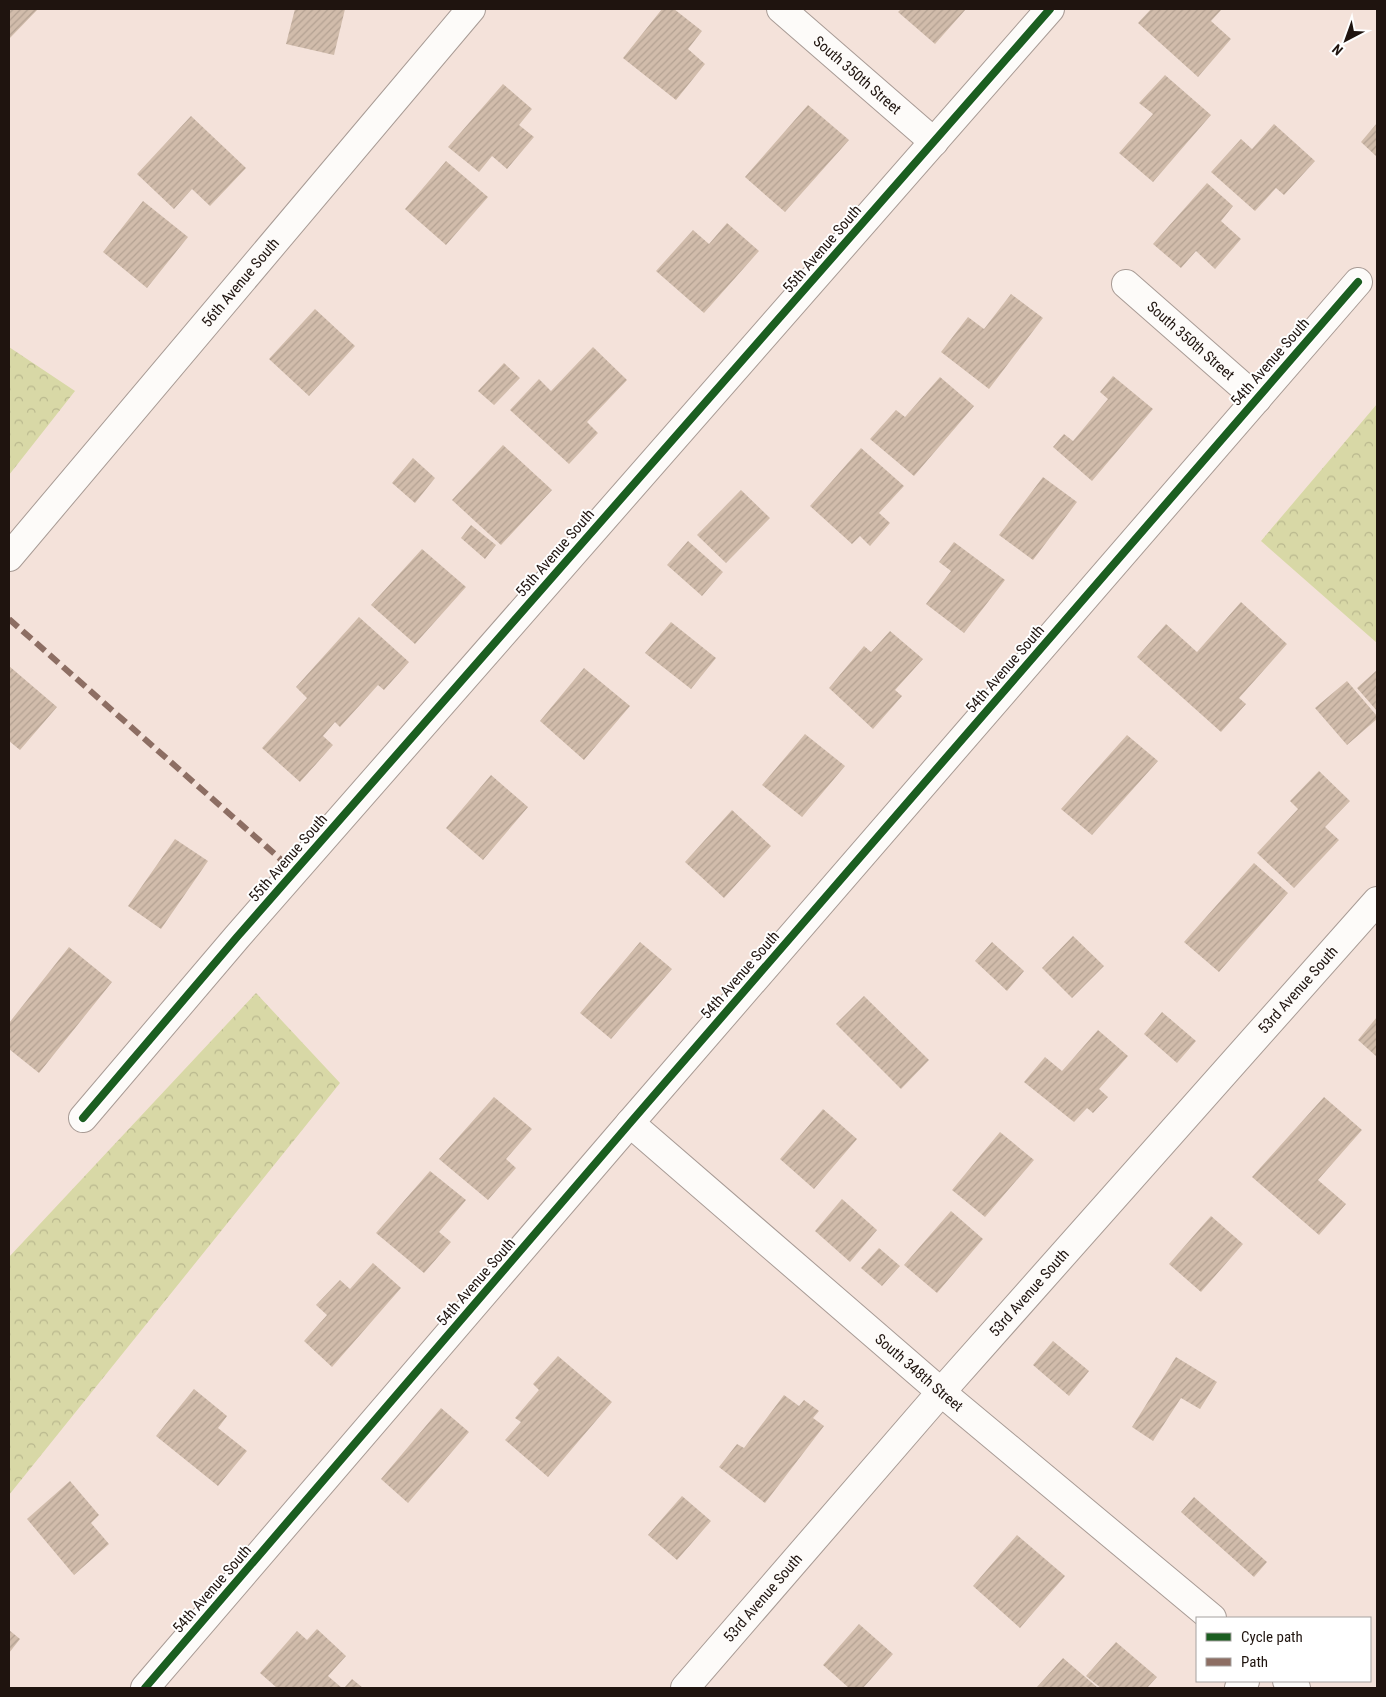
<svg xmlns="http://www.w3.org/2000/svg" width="1386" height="1697" viewBox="0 0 1386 1697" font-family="'Roboto Condensed',sans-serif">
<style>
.forest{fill:url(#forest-crowns)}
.building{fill:url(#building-hatch)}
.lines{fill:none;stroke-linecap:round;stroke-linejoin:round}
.minor-casing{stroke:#a89b95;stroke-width:30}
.minor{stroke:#fdfbf9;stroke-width:28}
.quiet{stroke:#8d6e63;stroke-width:6;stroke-dasharray:12 6;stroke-linecap:butt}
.cycleway-casing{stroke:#fff;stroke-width:11}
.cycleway{stroke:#1b5e20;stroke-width:8}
.labels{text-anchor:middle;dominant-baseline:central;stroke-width:4;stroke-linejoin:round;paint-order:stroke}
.street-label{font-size:15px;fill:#1f140f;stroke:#fff}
</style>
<defs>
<pattern id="forest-crowns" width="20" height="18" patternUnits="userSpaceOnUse" patternTransform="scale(1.25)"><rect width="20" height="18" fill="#d8d8a6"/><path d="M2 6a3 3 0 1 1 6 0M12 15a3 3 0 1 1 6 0" fill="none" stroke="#b9b88e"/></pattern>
<pattern id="building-hatch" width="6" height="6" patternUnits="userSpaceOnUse" patternTransform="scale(1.25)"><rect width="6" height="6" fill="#d1bcab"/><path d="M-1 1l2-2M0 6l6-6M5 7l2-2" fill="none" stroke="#b3a192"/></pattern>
</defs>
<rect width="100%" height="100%" fill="#f4e2da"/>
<path class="forest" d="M9,347L75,391L9,475Z
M1377,404V643L1261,541Z
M256,993L340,1083L9,1495V1257Z"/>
<path class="building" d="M9,9H38L9,39Z
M295,9H345L334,55L286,44Z
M662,9H674L702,31L688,49L705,64L676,100L623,58Z
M901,9H966L935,44L898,12Z
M1151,9H1222L1211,21L1231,39L1198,77L1138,23Z
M1165,75L1211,115L1153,182L1119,153L1153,114L1139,103Z
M503,84L532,109L519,125L534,137L507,169L492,156L479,172L448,147Z
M808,105L849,140L785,212L745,177Z
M191,116L246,168L210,206L192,189L174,209L137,174Z
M1377,123V157L1361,142Z
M1274,124L1315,161L1284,195L1276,188L1255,211L1211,172L1241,139L1252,149Z
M446,161L488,197L446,245L405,209Z
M1207,183L1233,206L1221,221L1241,239L1215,269L1196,251L1181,268L1153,244Z
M143,201L188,237L147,288L103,252Z
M727,223L759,251L704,313L656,271L693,230L709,244Z
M1011,294L1043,318L989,389L941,352L968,317L984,329Z
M315,309L355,346L309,396L269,359Z
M593,347L627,380L587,422L598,433L569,464L510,410L539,379L551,391Z
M504,363L520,378L494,405L478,391Z
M1113,376L1153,409L1092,481L1053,447L1064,434L1073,441L1108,399L1100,392Z
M940,377L974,406L914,476L870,439L896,410L905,417Z
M503,445L552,490L501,545L452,500Z
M861,448L904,486L879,513L890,523L870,546L860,536L852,544L810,506Z
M413,458L435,478L415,503L392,483Z
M1043,477L1077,502L1033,560L999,535Z
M741,490L770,518L726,563L697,535Z
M471,525L496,545L485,559L461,538Z
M688,541L723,572L702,596L667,565Z
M954,542L1005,580L964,633L926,604L951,571L939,562Z
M422,549L466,587L415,644L371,605Z
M1241,602L1287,644L1239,698L1246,704L1221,732L1137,657L1166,624L1197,652Z
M359,617L409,662L384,690L378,685L340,727L335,722L323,736L333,745L300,782L262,748L307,698L296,687Z
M671,622L716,658L691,689L645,653Z
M890,631L923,659L895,690L902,696L873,729L829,688L864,646L871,652Z
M9,666L57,707L20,750L9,741Z
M584,668L630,706L584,760L540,721Z
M1377,670V711L1357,688Z
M1347,681L1377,716V719L1347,745L1315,708Z
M805,734L845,766L802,817L762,785Z
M1127,735L1158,761L1092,835L1061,809Z
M1319,771L1350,801L1325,827L1339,840L1294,888L1257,853L1298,809L1290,801Z
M491,775L528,807L483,860L446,828Z
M732,810L771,846L724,898L685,862Z
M175,839L208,861L161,929L128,906Z
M1254,863L1288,893L1219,972L1184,942Z
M1073,936L1104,966L1072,998L1042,968Z
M640,942L672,969L611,1039L580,1013Z
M992,942L1024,971L1007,991L975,961Z
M69,947L112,982L39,1073L9,1049V1023Z
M864,996L929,1060L901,1089L836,1024Z
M1162,1012L1196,1041L1177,1063L1144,1034Z
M1377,1017V1057L1358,1040Z
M1098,1030L1128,1056L1099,1089L1108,1097L1093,1113L1087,1108L1074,1122L1024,1082L1045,1057L1062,1071Z
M494,1097L532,1129L506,1159L516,1168L488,1200L439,1159Z
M1324,1097L1362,1130L1318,1180L1346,1204L1319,1235L1252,1177Z
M823,1109L857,1139L814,1189L780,1159Z
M1000,1132L1034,1160L985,1217L952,1190Z
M430,1171L466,1200L439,1232L451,1242L424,1273L376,1233Z
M842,1199L877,1230L850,1262L815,1231Z
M951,1211L983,1239L937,1293L904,1265Z
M1211,1216L1243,1244L1201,1292L1169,1264Z
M879,1248L900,1266L882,1286L861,1268Z
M373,1263L401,1288L332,1367L304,1341L327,1315L316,1305L340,1280L350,1289Z
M1053,1341L1089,1371L1069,1396L1033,1365Z
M558,1356L612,1402L548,1477L505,1440L521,1422L515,1418L539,1390L533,1384Z
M1176,1357L1217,1382L1200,1409L1181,1398L1153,1441L1132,1427Z
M194,1389L227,1416L218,1428L247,1451L218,1486L156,1436Z
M784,1395L799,1406L804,1400L819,1411L813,1418L824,1426L765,1503L719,1467L737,1444L744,1448Z
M441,1408L469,1432L408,1503L381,1479Z
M70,1481L99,1515L91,1523L109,1544L74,1575L27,1519Z
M682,1496L711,1521L677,1560L648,1535Z
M1194,1497L1267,1562L1254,1577L1181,1512Z
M1017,1535L1065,1576L1020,1628L973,1586Z
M859,1624L893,1654L863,1688H849L823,1665Z
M317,1629L346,1656L328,1676L342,1688H277L260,1673L297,1631L307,1640Z
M9,1630L20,1639L9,1653Z
M1116,1642L1157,1677L1147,1688H1101L1086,1676Z
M1063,1658L1098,1688H1038L1037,1687Z
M352,1679L363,1688H344Z"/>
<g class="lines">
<g class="minor-casing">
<g id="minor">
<path id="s1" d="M781,9L934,142"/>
<path id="s2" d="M1126,284L1257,399"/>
<path id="s3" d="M9,557L471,9"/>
<path d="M83,1118L237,937L1050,9"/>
<path id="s4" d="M630,1123L941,1392L1212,1618"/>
<path d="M1287,1681L1296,1688"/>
<path d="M145,1688L630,1123L1358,282"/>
<path id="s5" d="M685,1688L941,1392L1377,901"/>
<path d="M1239,1688L1245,1681"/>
</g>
</g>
<use href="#minor" class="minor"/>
<path class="quiet" d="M9,619L294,871"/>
<g class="cycleway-casing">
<path id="cycleway" d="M83,1118L237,937L1050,9
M145,1688L630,1123L1358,282"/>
</g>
<use href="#cycleway" class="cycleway"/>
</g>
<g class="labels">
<g class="street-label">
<text stroke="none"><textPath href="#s1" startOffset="101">South 350th Street</textPath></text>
<text transform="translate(822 249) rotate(-49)">55th Avenue South</text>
<text stroke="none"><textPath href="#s3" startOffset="359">56th Avenue South</textPath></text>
<text stroke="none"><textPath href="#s2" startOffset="86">South 350th Street</textPath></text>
<text transform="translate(1270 362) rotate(-49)">54th Avenue South</text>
<text transform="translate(555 553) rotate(-49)">55th Avenue South</text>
<text transform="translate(1005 669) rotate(-49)">54th Avenue South</text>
<text transform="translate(288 858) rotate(-49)">55th Avenue South</text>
<text transform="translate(740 975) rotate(-49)">54th Avenue South</text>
<text stroke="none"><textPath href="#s5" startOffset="929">53rd Avenue South</textPath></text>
<text transform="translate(476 1282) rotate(-49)">54th Avenue South</text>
<text stroke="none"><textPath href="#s5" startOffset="524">53rd Avenue South</textPath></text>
<text stroke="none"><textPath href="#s4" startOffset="382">South 348th Street</textPath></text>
<text transform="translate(212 1589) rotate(-49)">54th Avenue South</text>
<text stroke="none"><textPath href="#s5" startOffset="119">53rd Avenue South</textPath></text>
</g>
</g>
<rect width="1386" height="1697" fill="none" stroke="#1f140f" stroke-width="20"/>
<rect x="1196" y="1617" width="175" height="65" fill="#ffffff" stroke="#a5a19f"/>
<rect x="1206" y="1633" width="25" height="8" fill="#1b5e20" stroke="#a5a19f"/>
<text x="1241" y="1642" font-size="15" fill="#1f140f">Cycle path</text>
<rect x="1206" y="1658" width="25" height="8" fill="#8d6e63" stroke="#a5a19f"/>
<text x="1241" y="1667" font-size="15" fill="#1f140f">Path</text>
<g transform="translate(1346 40) rotate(221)" stroke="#ffffff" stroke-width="4" paint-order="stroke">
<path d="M0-4L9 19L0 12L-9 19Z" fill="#1f140f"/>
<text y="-8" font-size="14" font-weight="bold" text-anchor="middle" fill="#1f140f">N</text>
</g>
</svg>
